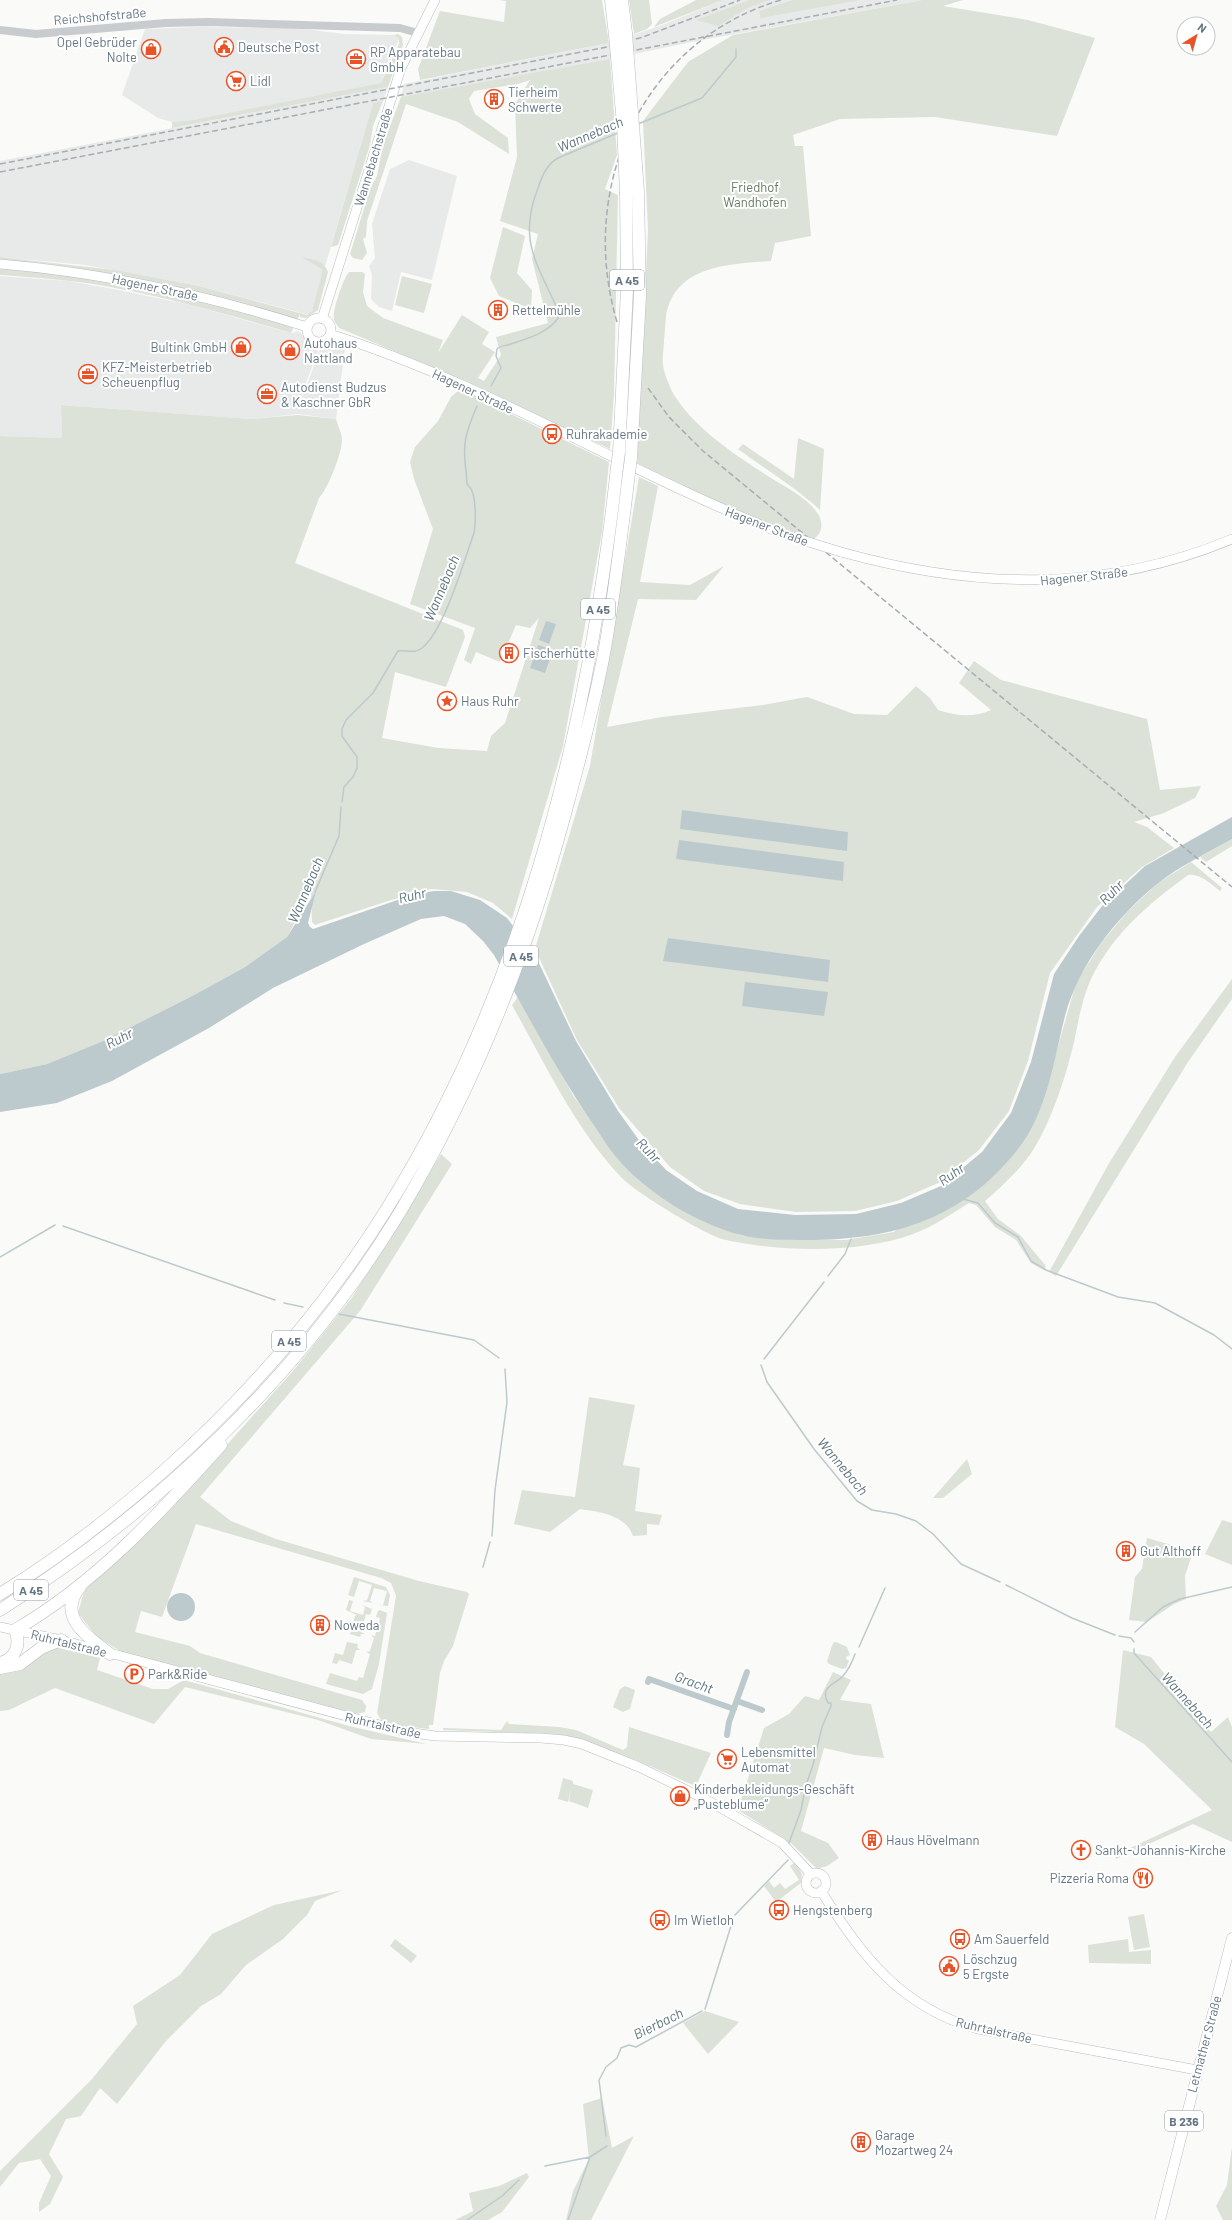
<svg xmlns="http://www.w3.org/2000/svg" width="1232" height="2220" viewBox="0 0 1232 2220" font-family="Barlow,sans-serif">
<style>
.built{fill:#e8e9e9}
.green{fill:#dce2d8}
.water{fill:#bdcacd}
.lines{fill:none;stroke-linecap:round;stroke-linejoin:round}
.stream{stroke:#bdcacd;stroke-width:1.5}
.canal{stroke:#bdcacd;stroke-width:6}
.secondary-casing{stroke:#b8bec2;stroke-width:10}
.primary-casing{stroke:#bbbfc3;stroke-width:11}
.motorway-casing{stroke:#babec1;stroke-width:13}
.tertiary{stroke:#c8cccf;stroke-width:8}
.secondary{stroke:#fff;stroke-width:9}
.primary{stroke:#fff;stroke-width:10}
.motorway{stroke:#fff;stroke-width:12}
.rail{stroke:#a6adb3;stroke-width:1.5;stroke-dasharray:6 3;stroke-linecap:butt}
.secondary-bridge-casing{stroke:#b8bec2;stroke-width:10;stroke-linecap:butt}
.motorway-bridge-casing{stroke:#babec1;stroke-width:13;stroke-linecap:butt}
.secondary-bridge{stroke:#fff;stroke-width:9}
.motorway-bridge{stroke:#fff;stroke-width:12}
.labels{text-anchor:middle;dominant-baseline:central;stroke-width:4;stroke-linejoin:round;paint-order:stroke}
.shield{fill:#fff;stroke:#929fa9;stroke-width:1}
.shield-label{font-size:12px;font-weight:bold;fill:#647684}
.street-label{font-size:13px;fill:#647684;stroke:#fff}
.poi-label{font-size:13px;fill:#647684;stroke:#fff;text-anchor:start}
.park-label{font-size:13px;fill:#677a63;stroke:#fff}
.water-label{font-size:14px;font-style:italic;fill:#5e757d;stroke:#fff}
</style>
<rect width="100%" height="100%" fill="#fafaf8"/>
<path class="built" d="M723,0H922L697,41L533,75L401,97L404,84L609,43L665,24Z
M197,27L294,28L345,34L394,35L399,39L381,83L329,94L193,120L172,122L158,118L122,95L145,29Z
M388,87L383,101L373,103L312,311L309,315L200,286L85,265L0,257V161Z
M409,160L457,176L432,280L401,272L392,311L379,307L371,299L372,275L369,266L375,258L372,224L390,169Z
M0,276L68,281L114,289L191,305L291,333L298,331L302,334L307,345L318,351L306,383L302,399L319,351L332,344L345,348L336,419L298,414L251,419L61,405L62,438L0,436Z"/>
<path class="green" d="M499,0H602L609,43L420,80L418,69L440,11L504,22L506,1Z
M629,0H649L652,24L647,29L634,34Z
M696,0H723L654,27L660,19Z
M750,0H770L747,8L718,26L696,20Z
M793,0H860L761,18L759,11Z
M922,0H963L943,6L1028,20L1095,38L1057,136L935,117L840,119L793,135L795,146H803L811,236L775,243L771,261C729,264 675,265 666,316C665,324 665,333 664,340C664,348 662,357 663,365C664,374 671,391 676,398C699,432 737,456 771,478C787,488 808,498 818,514C824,524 822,535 812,540L755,519L637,466L648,229L643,121L688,62L733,35Z
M398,34L402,37L403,45L388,87L172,128V122L193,120L381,83L399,44V39L394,35Z
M610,59L617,155L605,189L618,195L614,394L610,449L425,364L339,328C338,326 335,323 334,320C332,311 343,279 349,272H362L365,274L363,292L367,306L383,318L443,340L438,353L462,315L489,332L482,344L495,352L478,378L484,381L501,355L496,337L548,323L532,259L538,234L500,221L517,157L515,104L530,80L518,84L474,91L469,99L475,114L508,138L509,154L458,122L406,104L367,221L366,237L363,239L367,253L362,260L353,258L350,254L370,189L377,176L383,145L401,97Z
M383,101L373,126L370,145L338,245L331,247L373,103Z
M503,227L525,236L517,273L532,290L531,309L499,296L490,278Z
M0,257L115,270L199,286L307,315L312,311L323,270L302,257C313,260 324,260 328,272L318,310L306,318L300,317V314L291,333C233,316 174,299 115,288C77,280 38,278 0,275Z
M402,276L432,284L424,313L395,305Z
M460,389L609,462L602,532L563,746L512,919L493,903L467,892L431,889L388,901L315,925L312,922L311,892L287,937L245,967L194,995L103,1041L47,1064L0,1074V436L62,438L61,405L251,419L298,415L336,419C338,426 342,434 342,440C342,453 328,489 319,498L295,563L463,630L465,637L446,687L395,672L382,738L438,748L487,751L491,736L505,723L539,618L530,628L516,625L500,662L476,652L471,664L464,660L475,628L410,604L433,529L414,479L410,462L415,447L438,421L451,397Z
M798,438L824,449L820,510C796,488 765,469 738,449L743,444L794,479Z
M639,477L658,486L640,582L690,585L724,566L696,600L638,599L607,727L662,717L763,705L807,697L854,714L887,715L916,686L930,698L938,710C957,716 973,718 991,710L959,683L974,661L1001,680L1147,719L1160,790L1201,786L1195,798L1164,813L1134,822L1147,827L1174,848L1142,867L1097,907L1050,973L1028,1061L1009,1111L979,1150L938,1183L897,1201L855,1211L796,1212L740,1204L704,1191L670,1167L619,1108L577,1040L535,949L590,766Z
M1232,839V846L1206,862L1200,857Z
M1191,862L1222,888L1220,891C1211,884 1200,873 1188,875C1147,905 1108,938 1088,986C1081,1005 1078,1023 1074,1042C1066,1076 1052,1120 1033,1150C1021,1169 1002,1186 985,1201L998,1219L1021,1236L1046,1266L1044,1270L1031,1263L1016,1240L995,1227L976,1205L969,1203C951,1214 933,1227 913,1234C860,1254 777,1252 722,1239C706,1235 637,1193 624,1180C578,1134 544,1062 512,1005L518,997L573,1095L620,1162L739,1235L793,1240H846L894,1232L1041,1106L1076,983L1101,943L1129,910L1158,883Z
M1232,979V999L1188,1062L1056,1276L1049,1272L1108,1165L1175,1057Z
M441,1154L452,1164L360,1311L200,1497L231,1521L276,1539L419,1581L467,1592L469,1594L453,1646L444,1661L440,1673L433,1725H429V1729L402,1726L381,1720L377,1713L396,1596L391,1583L381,1578L196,1524L162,1617L141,1611L135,1632L190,1646L200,1653L362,1700L366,1706L365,1712L356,1714L122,1652L97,1637L78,1613L84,1591L191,1485L293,1371L351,1299Z
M589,1397L635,1405L623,1465L640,1468L635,1511L662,1515L659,1525L647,1524V1535L633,1536C626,1515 600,1512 580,1509L550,1532L514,1524L522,1490L575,1497Z
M967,1459L972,1474L943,1498H933Z
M1222,1520L1232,1523V1565L1205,1554Z
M1147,1538L1193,1551L1185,1576L1186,1599L1174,1604L1147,1622L1129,1620L1135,1577L1142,1569Z
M354,1577L386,1587L390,1595L388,1606L379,1605H383L387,1591L374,1588L370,1601L373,1603L363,1601L367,1600L372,1585L359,1581L354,1597L348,1595Z
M349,1600L353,1601L350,1611L363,1615L365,1607L362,1605L372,1609L370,1615L366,1614L361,1632L365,1634H361L360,1637L350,1634L355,1616L357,1615L346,1610Z
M380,1610L387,1613L379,1664L372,1689L363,1694L326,1684L330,1673L357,1681L359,1677L363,1678L370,1654L366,1652L370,1651L374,1638L371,1635L375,1636L380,1618L376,1617L378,1611Z
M347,1642L358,1644L357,1647L360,1650H356L352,1664L339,1660L337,1664L332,1663L335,1653L343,1655Z
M836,1642L847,1647L850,1655L846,1657V1659L849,1661L846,1668L842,1669L829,1664L827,1661L833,1643Z
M49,1648H59L100,1658L97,1670L153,1689H168L184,1680L349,1726L427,1744L371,1739L318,1720L185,1687L154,1724L55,1688L9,1710L0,1711V1673L22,1670Z
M1123,1650L1151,1657L1211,1732L1228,1717L1232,1727V1842L1193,1824L1116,1859L1115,1855L1212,1810L1144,1744L1115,1727Z
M833,1672L851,1680L840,1700L871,1704L884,1758L855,1755L824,1748L801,1831L828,1843L839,1858L827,1866L817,1869L792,1844L738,1810L764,1728L789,1714L805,1696L819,1700Z
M625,1686L635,1690L630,1709L623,1712L613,1707L620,1689Z
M507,1721L509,1724L559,1727L576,1730L623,1750L627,1747L629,1727L711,1753L697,1784L693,1785L636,1760L576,1738L554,1734L443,1730V1728L501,1730Z
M563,1778L573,1781V1784L593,1790L588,1808L569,1801L571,1789L568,1802L558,1799Z
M795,1862L802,1874L801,1883L776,1902L764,1886L769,1881L774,1888L780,1883L785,1889L799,1880L790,1866Z
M343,1890L315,1901L307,1915L283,1939L246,1965L221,1994L201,2006L166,2041L117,2104L100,2088L81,2116L66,2119L49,2154L63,2177L50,2204L39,2212V2203L51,2176L40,2159L19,2163L0,2187V2171L92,2079L137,2024L133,2006L180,1975L212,1934L274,1905Z
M1144,1914L1150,1947L1134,1950L1128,1917Z
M395,1939L417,1956L411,1963L390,1946Z
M1128,1939L1129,1952L1151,1950V1964L1089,1963L1088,1945Z
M705,2011L739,2022L708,2054L683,2023Z
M602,2098L612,2148L634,2136L591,2220H566L573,2191L589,2159L583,2104Z
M1232,2147V2220H1223L1216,2206L1227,2185Z
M527,2173L529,2177L502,2212L488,2220H455L473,2211L469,2193L499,2186Z"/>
<path class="water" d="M546,621L556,624L549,644L539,640Z
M538,645L553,650L545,673L530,668Z
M682,810L848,832L847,851L680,829Z
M1232,817V839C1207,853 1180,866 1157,884C1116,918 1079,964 1065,1016C1054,1059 1047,1113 1018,1149C963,1219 894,1240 807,1240C785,1240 758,1240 737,1234C693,1221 653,1196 622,1164C611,1152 602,1137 593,1124C556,1070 526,1012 494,955L483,941L465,924L444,916L421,919L364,944L273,988L209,1028L112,1081L57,1103L0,1112V1074L47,1064L103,1041L194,995L245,967L287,937L316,891L308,923L310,927L313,929L415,894L434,891H451L480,900L507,918L536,957L576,1041L618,1111L641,1143L666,1170L697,1191L738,1209L795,1215L856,1214L901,1203L941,1186L982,1152L1011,1113L1031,1062L1054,974L1079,936L1102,906L1145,866Z
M679,840L844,862L843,881L676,859Z
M668,938L830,960L828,982L663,961Z
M745,982L828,992L824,1016L742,1006Z
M167 1607a14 14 0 1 1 28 0a14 14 0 1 1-28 0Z"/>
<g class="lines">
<path class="stream" d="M638,124L702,98L736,57V49
M491,386L501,368L496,356L497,349C501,345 506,346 511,344C528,338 548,333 558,318L557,308C536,262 518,239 538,188C542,176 547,164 558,158L618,133
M342,802L344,787L353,777L357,768V757L342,736V729L346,720L373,693L398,651C407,650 414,654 422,648C444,631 464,561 474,533C476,523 476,501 472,491C471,487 468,487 467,483C466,479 467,475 466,471C462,443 466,432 477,406
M315,892L339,836L341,807
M963,1199L978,1203L995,1223L1018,1237L1031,1261L1046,1270L1118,1297L1155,1303L1214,1335L1232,1349
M63,1226L275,1300
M0,1257L55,1225
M828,1276L845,1254L851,1239
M284,1303L303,1307
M339,1314L474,1340L499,1358
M764,1359L824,1282
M761,1365L767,1382L814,1449L857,1501L872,1510L896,1514L916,1521L933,1534L961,1564L1000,1582
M492,1536L495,1490L507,1402L505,1369
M483,1567L490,1542
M1006,1585L1072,1618L1115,1635
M1135,1632L1163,1607L1180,1599L1232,1587
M1119,1636L1131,1638L1134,1642
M859,1647L885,1588
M1134,1649V1653L1232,1762
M789,1843L801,1810L806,1785L813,1765L822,1727L831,1706V1703H828C819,1686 836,1684 843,1676C848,1670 852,1663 855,1654
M735,1915L788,1860
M705,2009L731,1926
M606,2136L599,2080L606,2067L617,2058L621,2048L629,2045L636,2047L702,2011
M545,2166L590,2157L607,2146
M467,2220L502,2196L519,2180
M568,2220L590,2157"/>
<path class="canal" d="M648,1682L649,1679L734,1709
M737,1701L762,1710
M727,1735L729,1722L747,1672"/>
<g class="secondary-casing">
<path id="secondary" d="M0,264C105,273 207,295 307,327
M307 330a12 12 0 1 1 24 0a12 12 0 1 1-24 0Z
M322,319L401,68L435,0
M330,334C489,384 631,475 786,535
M841,552C974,589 1103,593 1232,539
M0,1627L61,1640L406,1732L435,1736L541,1738L564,1740L582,1744L639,1767L707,1800L782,1843L811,1874
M806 1883a10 10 0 1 1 20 0a10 10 0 1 1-20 0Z
M821,1891C862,1956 901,2008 978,2029L1197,2070"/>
</g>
<g class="primary-casing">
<path id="primary" d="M1160,2220L1232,1938"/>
</g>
<g class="motorway-casing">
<path id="motorway" d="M611,0L615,35
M622,0L626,33
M619,452L627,290L626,193
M631,458L640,296L638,192
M80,1587C55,1616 90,1639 110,1654
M0,1594C59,1558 114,1515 166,1469C242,1401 311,1323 368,1238C520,1010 588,736 617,467
M0,1610C159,1509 302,1374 400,1212C477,1083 531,944 569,799C582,750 596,699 605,648C615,590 622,532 629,473
M0,1663C16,1659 21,1644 15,1630C96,1583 159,1514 221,1445
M0,1668L20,1664L41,1648L61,1640"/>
</g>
<path class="tertiary" d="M0,30L36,34L166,23L209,22L400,28L418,33"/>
<use href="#secondary" class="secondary"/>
<use href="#primary" class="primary"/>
<use href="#motorway" class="motorway"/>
<path class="rail" d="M0,164L607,47L643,37L740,0
M0,172L897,0
M617,322C577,187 642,41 781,0
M648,388L669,417L703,451L1232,887"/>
<g class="secondary-bridge-casing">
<path id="secondary-bridge" d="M786,535L841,552"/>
</g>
<g class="motorway-bridge-casing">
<path id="motorway-bridge" d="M626,33L638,192
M615,35L623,124L626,193
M617,467L619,452
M629,473L631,458"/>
</g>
<use href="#secondary-bridge" class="secondary-bridge"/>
<use href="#motorway-bridge" class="motorway-bridge"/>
</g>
<defs>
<g id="civic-ring" transform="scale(1)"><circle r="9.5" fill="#fff" stroke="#e95328" stroke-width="1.5"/><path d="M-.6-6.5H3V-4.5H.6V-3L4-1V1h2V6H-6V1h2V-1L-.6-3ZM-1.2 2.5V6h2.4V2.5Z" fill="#e95328"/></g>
<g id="shop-ring" transform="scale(1)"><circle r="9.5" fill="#fff" stroke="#e95328" stroke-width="1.5"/><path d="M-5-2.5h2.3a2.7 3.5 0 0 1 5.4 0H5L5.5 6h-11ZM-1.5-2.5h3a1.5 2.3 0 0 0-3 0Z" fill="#e95328"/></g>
<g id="office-ring" transform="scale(1)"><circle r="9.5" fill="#fff" stroke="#e95328" stroke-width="1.5"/><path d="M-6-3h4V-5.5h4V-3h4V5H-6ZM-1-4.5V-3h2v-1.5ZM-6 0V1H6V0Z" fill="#e95328"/></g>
<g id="supermarket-ring" transform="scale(1)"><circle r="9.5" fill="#fff" stroke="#e95328" stroke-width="1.5"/><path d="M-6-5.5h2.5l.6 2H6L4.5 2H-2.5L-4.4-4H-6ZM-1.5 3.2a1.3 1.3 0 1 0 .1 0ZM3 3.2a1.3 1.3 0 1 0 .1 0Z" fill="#e95328"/></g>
<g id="building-ring" transform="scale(1)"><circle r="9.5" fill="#fff" stroke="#e95328" stroke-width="1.5"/><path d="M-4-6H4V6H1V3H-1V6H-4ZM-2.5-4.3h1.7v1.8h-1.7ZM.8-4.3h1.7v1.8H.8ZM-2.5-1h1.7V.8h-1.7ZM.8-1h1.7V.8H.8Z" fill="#e95328"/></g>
<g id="bus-ring" transform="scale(1)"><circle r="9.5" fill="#fff" stroke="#e95328" stroke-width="1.5"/><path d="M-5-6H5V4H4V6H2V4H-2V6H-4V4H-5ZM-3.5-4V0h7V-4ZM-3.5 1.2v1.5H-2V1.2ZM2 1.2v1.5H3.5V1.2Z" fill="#e95328"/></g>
<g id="sight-ring" transform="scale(1)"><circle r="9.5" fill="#fff" stroke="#e95328" stroke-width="1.5"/><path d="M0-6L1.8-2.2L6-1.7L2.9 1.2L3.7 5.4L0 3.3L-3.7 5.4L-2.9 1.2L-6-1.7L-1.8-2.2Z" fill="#e95328"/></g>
<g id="parking-ring" transform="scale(1)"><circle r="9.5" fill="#fff" stroke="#e95328" stroke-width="1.5"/><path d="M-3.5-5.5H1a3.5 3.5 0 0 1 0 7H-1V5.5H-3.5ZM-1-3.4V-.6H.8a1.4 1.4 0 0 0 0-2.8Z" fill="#e95328"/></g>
<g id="church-ring" transform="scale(1)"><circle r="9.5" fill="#fff" stroke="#e95328" stroke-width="1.5"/><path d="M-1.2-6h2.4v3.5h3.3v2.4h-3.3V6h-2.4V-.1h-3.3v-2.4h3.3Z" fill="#e95328"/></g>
<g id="restaurant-ring" transform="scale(1)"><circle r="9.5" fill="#fff" stroke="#e95328" stroke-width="1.5"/><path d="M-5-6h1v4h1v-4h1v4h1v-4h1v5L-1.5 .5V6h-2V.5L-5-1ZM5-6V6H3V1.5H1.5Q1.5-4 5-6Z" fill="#e95328"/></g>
</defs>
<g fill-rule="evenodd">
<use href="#civic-ring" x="224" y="47"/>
<use href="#shop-ring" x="151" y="49"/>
<use href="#office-ring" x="356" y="59"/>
<use href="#supermarket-ring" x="236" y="81"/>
<use href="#building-ring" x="494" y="99"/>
<use href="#building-ring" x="498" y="310"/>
<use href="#shop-ring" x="241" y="347"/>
<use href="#shop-ring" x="290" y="350"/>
<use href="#office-ring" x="88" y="374"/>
<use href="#office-ring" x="267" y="394"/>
<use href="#bus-ring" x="552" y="434"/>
<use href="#building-ring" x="509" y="653"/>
<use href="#sight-ring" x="447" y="701"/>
<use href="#building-ring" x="1126" y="1551"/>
<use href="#building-ring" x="320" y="1625"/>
<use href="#parking-ring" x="134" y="1674"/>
<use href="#supermarket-ring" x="727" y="1759"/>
<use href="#shop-ring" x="680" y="1796"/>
<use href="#building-ring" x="872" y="1840"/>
<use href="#church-ring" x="1081" y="1850"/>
<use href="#restaurant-ring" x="1143" y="1878"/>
<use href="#bus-ring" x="779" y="1910"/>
<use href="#bus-ring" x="660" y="1920"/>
<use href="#bus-ring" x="960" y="1939"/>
<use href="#civic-ring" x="949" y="1966"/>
<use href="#building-ring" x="861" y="2142"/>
</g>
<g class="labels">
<g class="shield">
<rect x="610" y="270" width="34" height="20" rx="3"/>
<rect x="581" y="599" width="34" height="20" rx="3"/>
<rect x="504" y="946" width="34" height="20" rx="3"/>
<rect x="272" y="1331" width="34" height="20" rx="3"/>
<rect x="14" y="1580" width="34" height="20" rx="3"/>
<rect x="1165" y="2111" width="38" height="20" rx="3"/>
</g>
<g class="shield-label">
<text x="627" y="280">A 45</text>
<text x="598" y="609">A 45</text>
<text x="521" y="956">A 45</text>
<text x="289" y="1341">A 45</text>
<text x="31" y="1590">A 45</text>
<text x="1184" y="2121">B 236</text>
</g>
<g class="street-label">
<text transform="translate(100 16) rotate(-5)">Reichshofstraße</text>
<text transform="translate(373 157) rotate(-73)">Wannebachstraße</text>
<text transform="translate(155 287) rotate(12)">Hagener Straße</text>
<text transform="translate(473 391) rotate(25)">Hagener Straße</text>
<text transform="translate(767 526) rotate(21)">Hagener Straße</text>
<text transform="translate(1084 576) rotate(-6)">Hagener Straße</text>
<text transform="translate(69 1643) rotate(14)">Ruhrtalstraße</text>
<text transform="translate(383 1725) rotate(13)">Ruhrtalstraße</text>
<text transform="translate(994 2030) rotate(13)">Ruhrtalstraße</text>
<text transform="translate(1204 2044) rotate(-75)">Letmather Straße</text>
</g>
<g class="poi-label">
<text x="137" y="42" text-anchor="end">Opel Gebrüder<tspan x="137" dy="15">Nolte</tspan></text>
<text x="238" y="47">Deutsche Post</text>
<text x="370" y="52">RP Apparatebau<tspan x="370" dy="15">GmbH</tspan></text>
<text x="250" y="81">Lidl</text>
<text x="508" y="92">Tierheim<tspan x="508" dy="15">Schwerte</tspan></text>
<text x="512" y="310">Rettelmühle</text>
<text x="304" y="343">Autohaus<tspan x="304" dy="15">Nattland</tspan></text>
<text x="227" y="347" text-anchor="end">Bultink GmbH</text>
<text x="102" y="367">KFZ-Meisterbetrieb<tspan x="102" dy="15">Scheuenpflug</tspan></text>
<text x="281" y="387">Autodienst Budzus<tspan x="281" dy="15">&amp; Kaschner GbR</tspan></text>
<text x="566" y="434">Ruhrakademie</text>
<text x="523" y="653">Fischerhütte</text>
<text x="461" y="701">Haus Ruhr</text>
<text x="1140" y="1551">Gut Althoff</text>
<text x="334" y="1625">Noweda</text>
<text x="148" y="1674">Park&amp;Ride</text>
<text x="741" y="1752">Lebensmittel<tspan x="741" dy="15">Automat</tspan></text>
<text x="694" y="1789">Kinderbekleidungs-Geschäft<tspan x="694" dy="15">„Pusteblume“</tspan></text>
<text x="886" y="1840">Haus Hövelmann</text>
<text x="1095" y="1850">Sankt-Johannis-Kirche</text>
<text x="1129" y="1878" text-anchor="end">Pizzeria Roma</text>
<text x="793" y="1910">Hengstenberg</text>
<text x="674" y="1920">Im Wietloh</text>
<text x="974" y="1939">Am Sauerfeld</text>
<text x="963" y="1959">Löschzug<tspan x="963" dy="15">5 Ergste</tspan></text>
<text x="875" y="2135">Garage<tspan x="875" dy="15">Mozartweg 24</tspan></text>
</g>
<g class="park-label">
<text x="755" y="187">Friedhof<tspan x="755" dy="15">Wandhofen</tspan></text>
</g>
<g class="water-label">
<text transform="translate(590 134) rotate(-23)">Wannebach</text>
<text transform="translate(441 588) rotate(-67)">Wannebach</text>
<text transform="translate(305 890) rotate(-67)">Wannebach</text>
<text transform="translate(1111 892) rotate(-45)">Ruhr</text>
<text transform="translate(412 895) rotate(-13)">Ruhr</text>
<text transform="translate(119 1038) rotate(-27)">Ruhr</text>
<text transform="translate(649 1150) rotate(46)">Ruhr</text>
<text transform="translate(951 1174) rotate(-35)">Ruhr</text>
<text transform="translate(843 1466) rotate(50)">Wannebach</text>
<text transform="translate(694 1682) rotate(20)">Gracht</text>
<text transform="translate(1188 1700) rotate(48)">Wannebach</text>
<text transform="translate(658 2023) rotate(-26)">Bierbach</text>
</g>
</g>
<g transform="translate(1196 36) rotate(37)"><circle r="19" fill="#ffffff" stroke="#c1c8ce"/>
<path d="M0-3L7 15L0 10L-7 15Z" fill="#e95328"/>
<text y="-6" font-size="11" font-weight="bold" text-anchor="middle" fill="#647684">N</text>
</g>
</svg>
